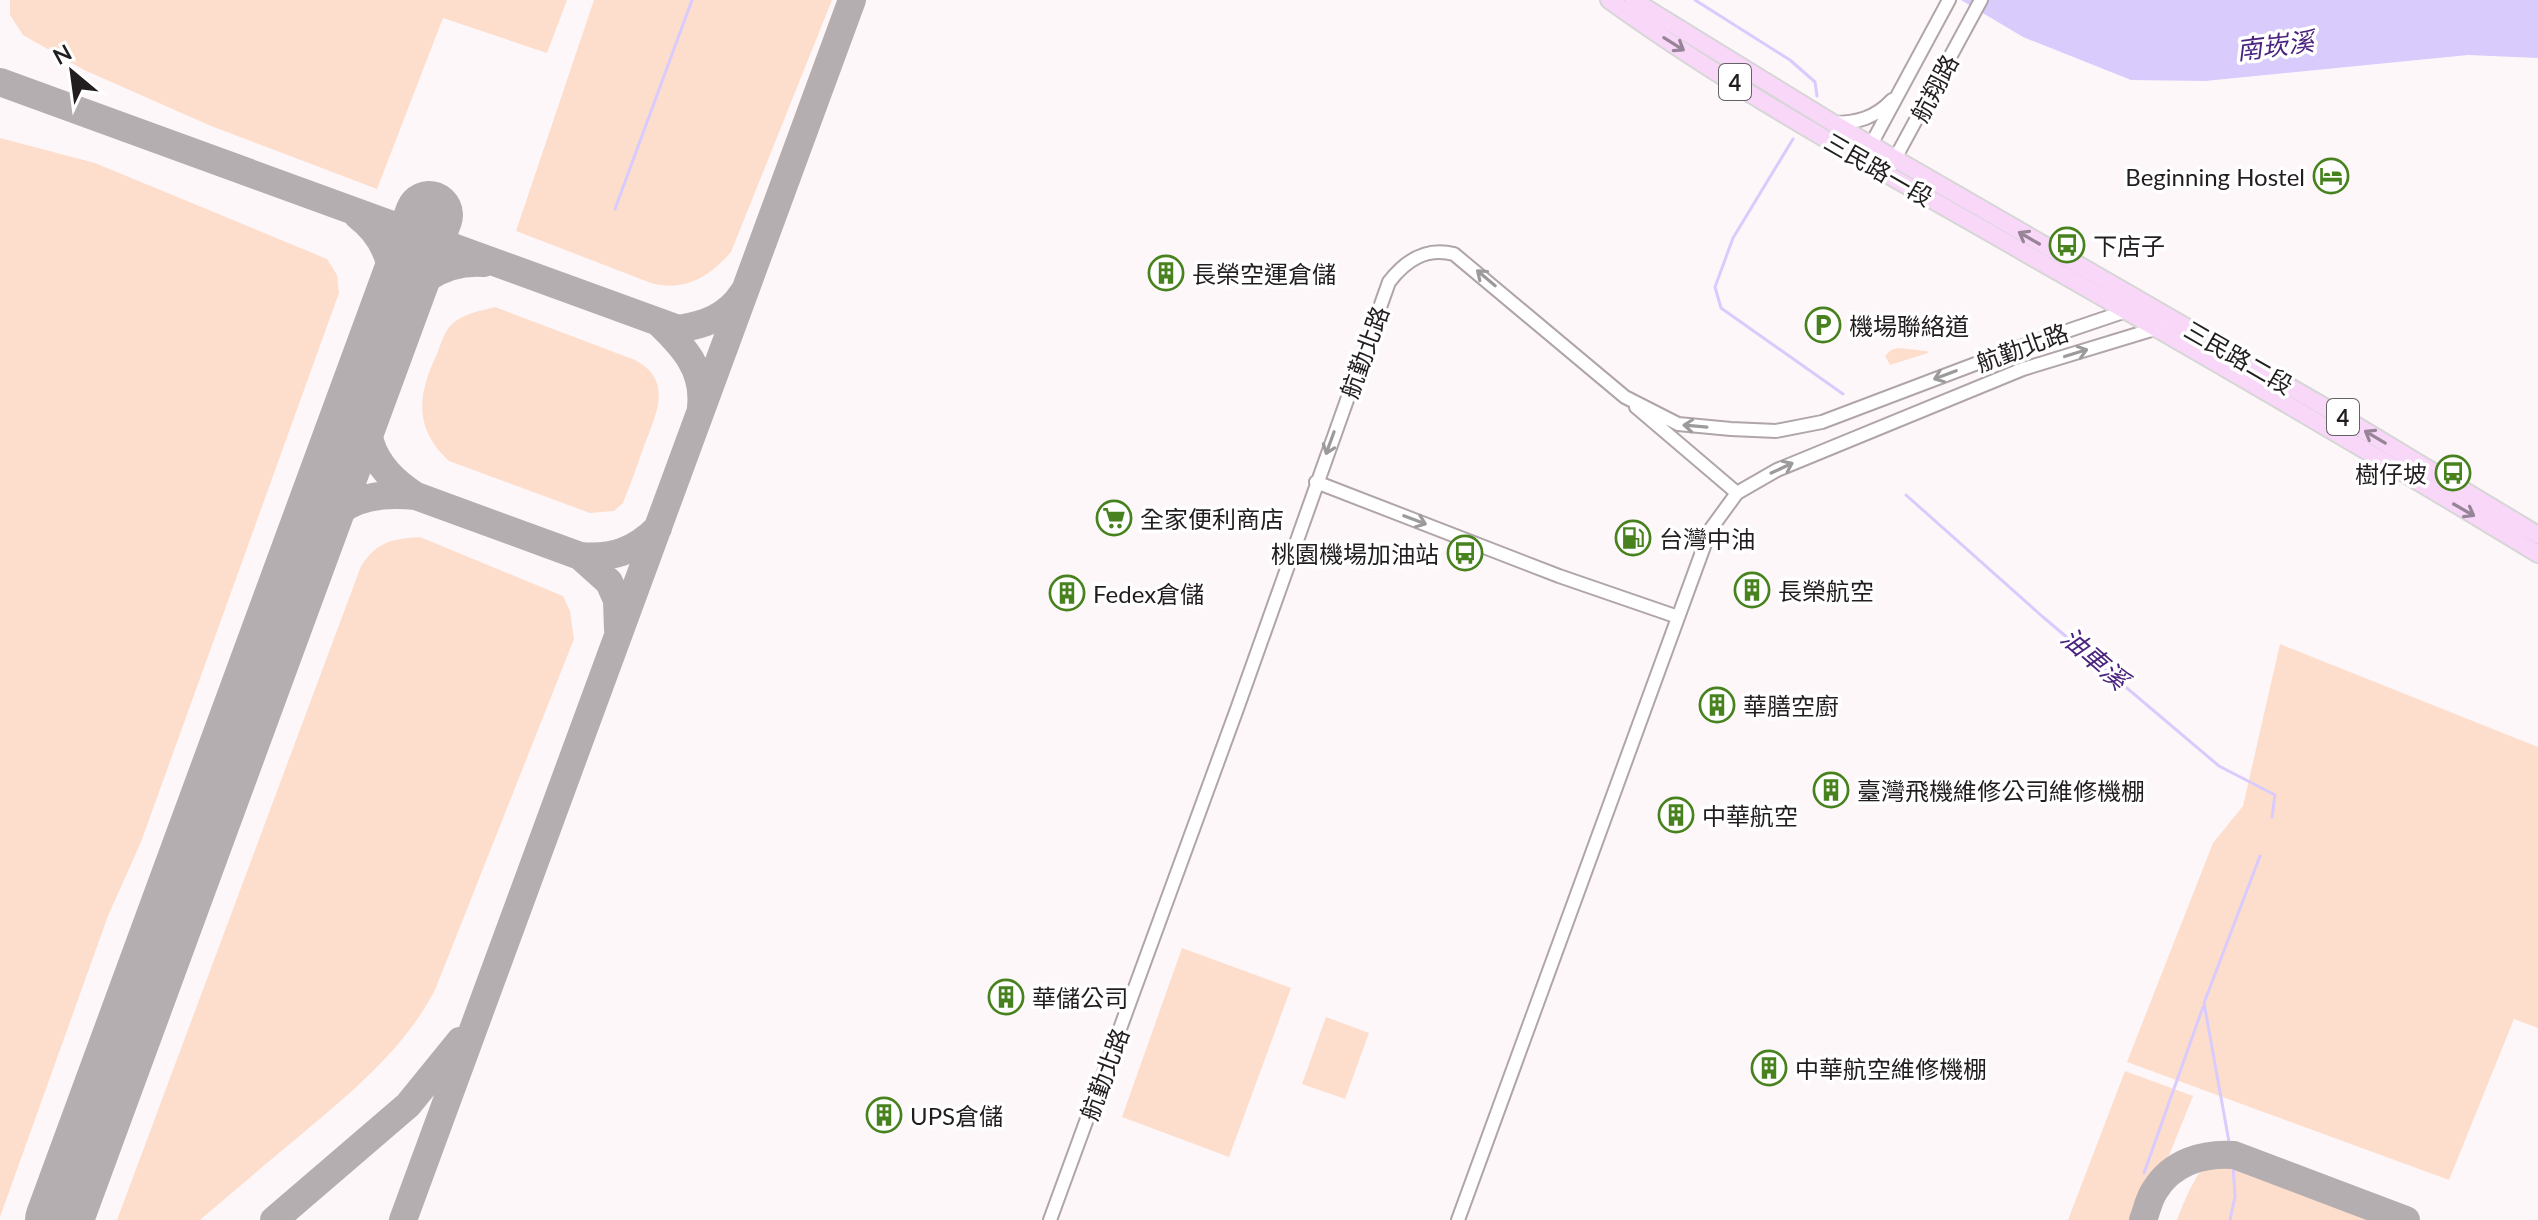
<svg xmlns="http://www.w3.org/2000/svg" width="2538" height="1220" viewBox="0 0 2538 1220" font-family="Lato,'Noto Sans TC',sans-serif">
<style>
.green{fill:#fddecc}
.water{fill:#dacbfd}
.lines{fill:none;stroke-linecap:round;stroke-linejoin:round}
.stream{stroke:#dacbfd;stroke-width:3}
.taxiway{stroke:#b4aeb0;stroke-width:28}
.runway{stroke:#b4aeb0;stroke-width:68}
.minor-casing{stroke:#b0a5a9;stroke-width:16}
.major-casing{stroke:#d7d6d7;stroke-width:20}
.minor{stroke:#fff;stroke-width:12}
.major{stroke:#f9d7f9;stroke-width:16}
.oneway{stroke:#988497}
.oneway2{stroke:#9c9a9a}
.labels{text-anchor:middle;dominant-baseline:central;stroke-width:7;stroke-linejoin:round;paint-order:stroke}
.shield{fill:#fff;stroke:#646262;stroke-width:2}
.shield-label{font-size:22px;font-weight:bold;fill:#221e1f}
.street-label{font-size:24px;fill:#221e1f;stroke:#fff}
.poi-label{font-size:24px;fill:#221e1f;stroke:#fff;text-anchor:start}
.water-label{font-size:26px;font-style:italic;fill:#4a237f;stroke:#fff}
</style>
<rect width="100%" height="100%" fill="#fef7f9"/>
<path class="green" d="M10,0H567L547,53L443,18L377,189L211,126L84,70L23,35L10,15Z
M594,0H832L731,252C709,277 685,292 651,283L516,231Z
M0,138L95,163L327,259L337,275L339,293L141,842L108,916L0,1217Z
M495,307L635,360C675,381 655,416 643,449C637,467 630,485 623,503L614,511L590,513L449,461C414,429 417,395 437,354C440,346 444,333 450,326C461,314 480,311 495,307Z
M1898,348L1927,351L1928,353L1890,365L1885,356L1891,350Z
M420,537L563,596L570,611L574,639L435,990C404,1049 353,1091 303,1133C268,1162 234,1191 200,1220H117L361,566C377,542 391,539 420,537Z
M2280,644L2538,747V1028L2514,1019L2449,1180L2127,1062L2213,843L2243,806Z
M1182,948L1291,988L1229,1157L1122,1117Z
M1326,1017L1369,1033L1345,1099L1302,1084Z
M2125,1071L2193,1096L2143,1220H2068Z
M2245,1149L2396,1205L2410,1220H2177C2184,1201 2200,1162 2219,1153C2226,1150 2238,1151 2245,1149Z"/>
<path class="water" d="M1961,0H2538V58L2468,55L2205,81L2131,80L2023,37Z"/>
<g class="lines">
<path class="stream" d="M1695,0L1790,60L1815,82L1817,96
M1793,139L1733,238L1715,287L1721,308L1843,394
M615,209L692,0
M1906,495L2043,617L2219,766L2275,795L2272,817
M2144,1173L2203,1007
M2230,1220L2235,1197L2233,1164L2204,1003L2260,856"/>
<path class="taxiway" d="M0,82L678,329C704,325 728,317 743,293
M358,216C392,242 397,278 391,318
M390,323C408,285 441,260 484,263
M659,323C684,347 705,370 701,407
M371,373C361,429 365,464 416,496L580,556L609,582L617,600L618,630
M580,556C612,559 635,551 658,528
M303,558C332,507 356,490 416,496
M274,1220L408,1105L460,1041
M403,1220L852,0
M2143,1220C2147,1210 2149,1198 2155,1190C2172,1162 2203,1153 2234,1155L2406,1220"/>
<path class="runway" d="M59,1220L429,215"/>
<g class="minor-casing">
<path id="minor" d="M1833,123C1857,123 1875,118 1892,100
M1867,152L1949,0
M1891,166L1981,0
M1636,407L1737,493
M1316,482L1559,576L1678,617
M1050,1220L1237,709L1389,282C1406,260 1426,247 1454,254L1625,397L1678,424L1731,429L1776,431L1822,422L2020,347L2129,310
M1458,1220L1710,530L1737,493L1777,470L2023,369L2161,327"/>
</g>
<g class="major-casing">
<path id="major" d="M1609,0C1743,97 1890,175 2032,257C2202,354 2371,452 2538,554
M1633,0L1833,123L2342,417L2538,535"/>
</g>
<use href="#minor" class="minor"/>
<use href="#major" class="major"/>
</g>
<defs><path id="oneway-shaft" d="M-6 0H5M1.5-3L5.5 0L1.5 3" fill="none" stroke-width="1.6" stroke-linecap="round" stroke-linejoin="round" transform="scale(2)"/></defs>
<g class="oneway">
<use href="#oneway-shaft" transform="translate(1674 44) rotate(32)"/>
<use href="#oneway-shaft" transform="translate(2029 238) rotate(-150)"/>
<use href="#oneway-shaft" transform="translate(2375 437) rotate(-149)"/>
<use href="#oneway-shaft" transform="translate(2464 510) rotate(30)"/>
</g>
<g class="oneway2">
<use href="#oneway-shaft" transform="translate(1486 278) rotate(-140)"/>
<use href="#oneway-shaft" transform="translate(2076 353) rotate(-17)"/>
<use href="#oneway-shaft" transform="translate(1945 375) rotate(159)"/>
<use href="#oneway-shaft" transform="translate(1695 426) rotate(-175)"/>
<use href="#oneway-shaft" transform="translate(1330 443) rotate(110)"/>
<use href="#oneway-shaft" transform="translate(1782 468) rotate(-25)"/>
<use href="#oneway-shaft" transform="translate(1415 520) rotate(21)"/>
</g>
<defs>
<g id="hotel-ring" transform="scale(1.8)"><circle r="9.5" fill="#fff" stroke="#47821e" stroke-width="1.5"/><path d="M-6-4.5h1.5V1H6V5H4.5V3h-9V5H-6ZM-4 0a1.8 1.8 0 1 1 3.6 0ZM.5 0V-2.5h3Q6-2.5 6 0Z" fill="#47821e"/></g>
<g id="bus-ring" transform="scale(1.8)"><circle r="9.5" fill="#fff" stroke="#47821e" stroke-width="1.5"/><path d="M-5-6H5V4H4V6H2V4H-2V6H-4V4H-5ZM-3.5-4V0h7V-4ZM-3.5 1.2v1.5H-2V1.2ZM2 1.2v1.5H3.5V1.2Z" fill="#47821e"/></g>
<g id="building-ring" transform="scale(1.8)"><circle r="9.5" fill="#fff" stroke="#47821e" stroke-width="1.5"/><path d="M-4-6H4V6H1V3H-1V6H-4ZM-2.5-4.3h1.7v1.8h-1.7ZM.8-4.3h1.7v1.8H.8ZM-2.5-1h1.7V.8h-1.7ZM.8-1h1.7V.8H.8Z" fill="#47821e"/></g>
<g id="parking-ring" transform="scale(1.8)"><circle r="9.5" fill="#fff" stroke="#47821e" stroke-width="1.5"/><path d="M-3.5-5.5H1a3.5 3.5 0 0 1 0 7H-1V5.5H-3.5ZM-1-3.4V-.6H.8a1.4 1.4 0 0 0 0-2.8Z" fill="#47821e"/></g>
<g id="supermarket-ring" transform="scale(1.8)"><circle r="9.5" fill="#fff" stroke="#47821e" stroke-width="1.5"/><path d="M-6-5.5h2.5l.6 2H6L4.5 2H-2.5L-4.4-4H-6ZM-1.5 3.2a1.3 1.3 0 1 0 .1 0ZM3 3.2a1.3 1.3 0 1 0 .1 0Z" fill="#47821e"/></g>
<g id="fuel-ring" transform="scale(1.8)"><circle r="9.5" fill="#fff" stroke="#47821e" stroke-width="1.5"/><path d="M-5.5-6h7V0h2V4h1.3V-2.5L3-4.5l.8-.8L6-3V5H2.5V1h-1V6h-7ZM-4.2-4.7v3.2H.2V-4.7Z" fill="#47821e"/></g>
</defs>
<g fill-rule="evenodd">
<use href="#hotel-ring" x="2331" y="176"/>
<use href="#bus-ring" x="2067" y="245"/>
<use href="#building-ring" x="1166" y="273"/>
<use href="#parking-ring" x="1823" y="325"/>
<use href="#bus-ring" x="2453" y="473"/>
<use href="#supermarket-ring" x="1114" y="518"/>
<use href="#fuel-ring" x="1633" y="538"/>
<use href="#bus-ring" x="1465" y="553"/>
<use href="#building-ring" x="1752" y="590"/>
<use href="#building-ring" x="1067" y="593"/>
<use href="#building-ring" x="1717" y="705"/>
<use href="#building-ring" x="1831" y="790"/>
<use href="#building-ring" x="1676" y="815"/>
<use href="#building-ring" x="1006" y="997"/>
<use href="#building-ring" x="1769" y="1068"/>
<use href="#building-ring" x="884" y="1115"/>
</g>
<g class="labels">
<g class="shield">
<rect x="1719" y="64" width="32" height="36" rx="6"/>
<rect x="2327" y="399" width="32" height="36" rx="6"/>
</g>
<g class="shield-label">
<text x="1735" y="82">4</text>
<text x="2343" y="417">4</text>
</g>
<g class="street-label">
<text transform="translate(1934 88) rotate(-62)">航翔路</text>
<text transform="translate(1879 169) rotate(30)">三民路一段</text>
<text transform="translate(2022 347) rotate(-20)">航勤北路</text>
<text transform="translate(1364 352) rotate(-70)">航勤北路</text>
<text transform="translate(2239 357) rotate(30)">三民路二段</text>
<text transform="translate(1104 1074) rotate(-70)">航勤北路</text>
</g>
<g class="poi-label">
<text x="2305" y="176" text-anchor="end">Beginning Hostel</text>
<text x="2093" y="245">下店子</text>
<text x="1192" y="273">長榮空運倉儲</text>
<text x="1849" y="325">機場聯絡道</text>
<text x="2427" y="473" text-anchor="end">樹仔坡</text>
<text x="1140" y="518">全家便利商店</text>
<text x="1659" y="538">台灣中油</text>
<text x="1439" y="553" text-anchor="end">桃園機場加油站</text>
<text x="1778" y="590">長榮航空</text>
<text x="1093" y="593">Fedex倉儲</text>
<text x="1743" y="705">華膳空廚</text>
<text x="1857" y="790">臺灣飛機維修公司維修機棚</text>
<text x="1702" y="815">中華航空</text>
<text x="1032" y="997">華儲公司</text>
<text x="1795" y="1068">中華航空維修機棚</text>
<text x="910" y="1115">UPS倉儲</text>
</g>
<g class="water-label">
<text transform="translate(2275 45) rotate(-7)">南崁溪</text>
<text transform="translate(2095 658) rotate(41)">油車溪</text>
</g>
</g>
<g transform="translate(72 72) rotate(331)" stroke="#ffffff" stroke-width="6" paint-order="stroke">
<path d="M0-6L14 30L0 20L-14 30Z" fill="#221e1f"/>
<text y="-12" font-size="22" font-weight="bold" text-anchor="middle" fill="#221e1f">N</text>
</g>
</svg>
